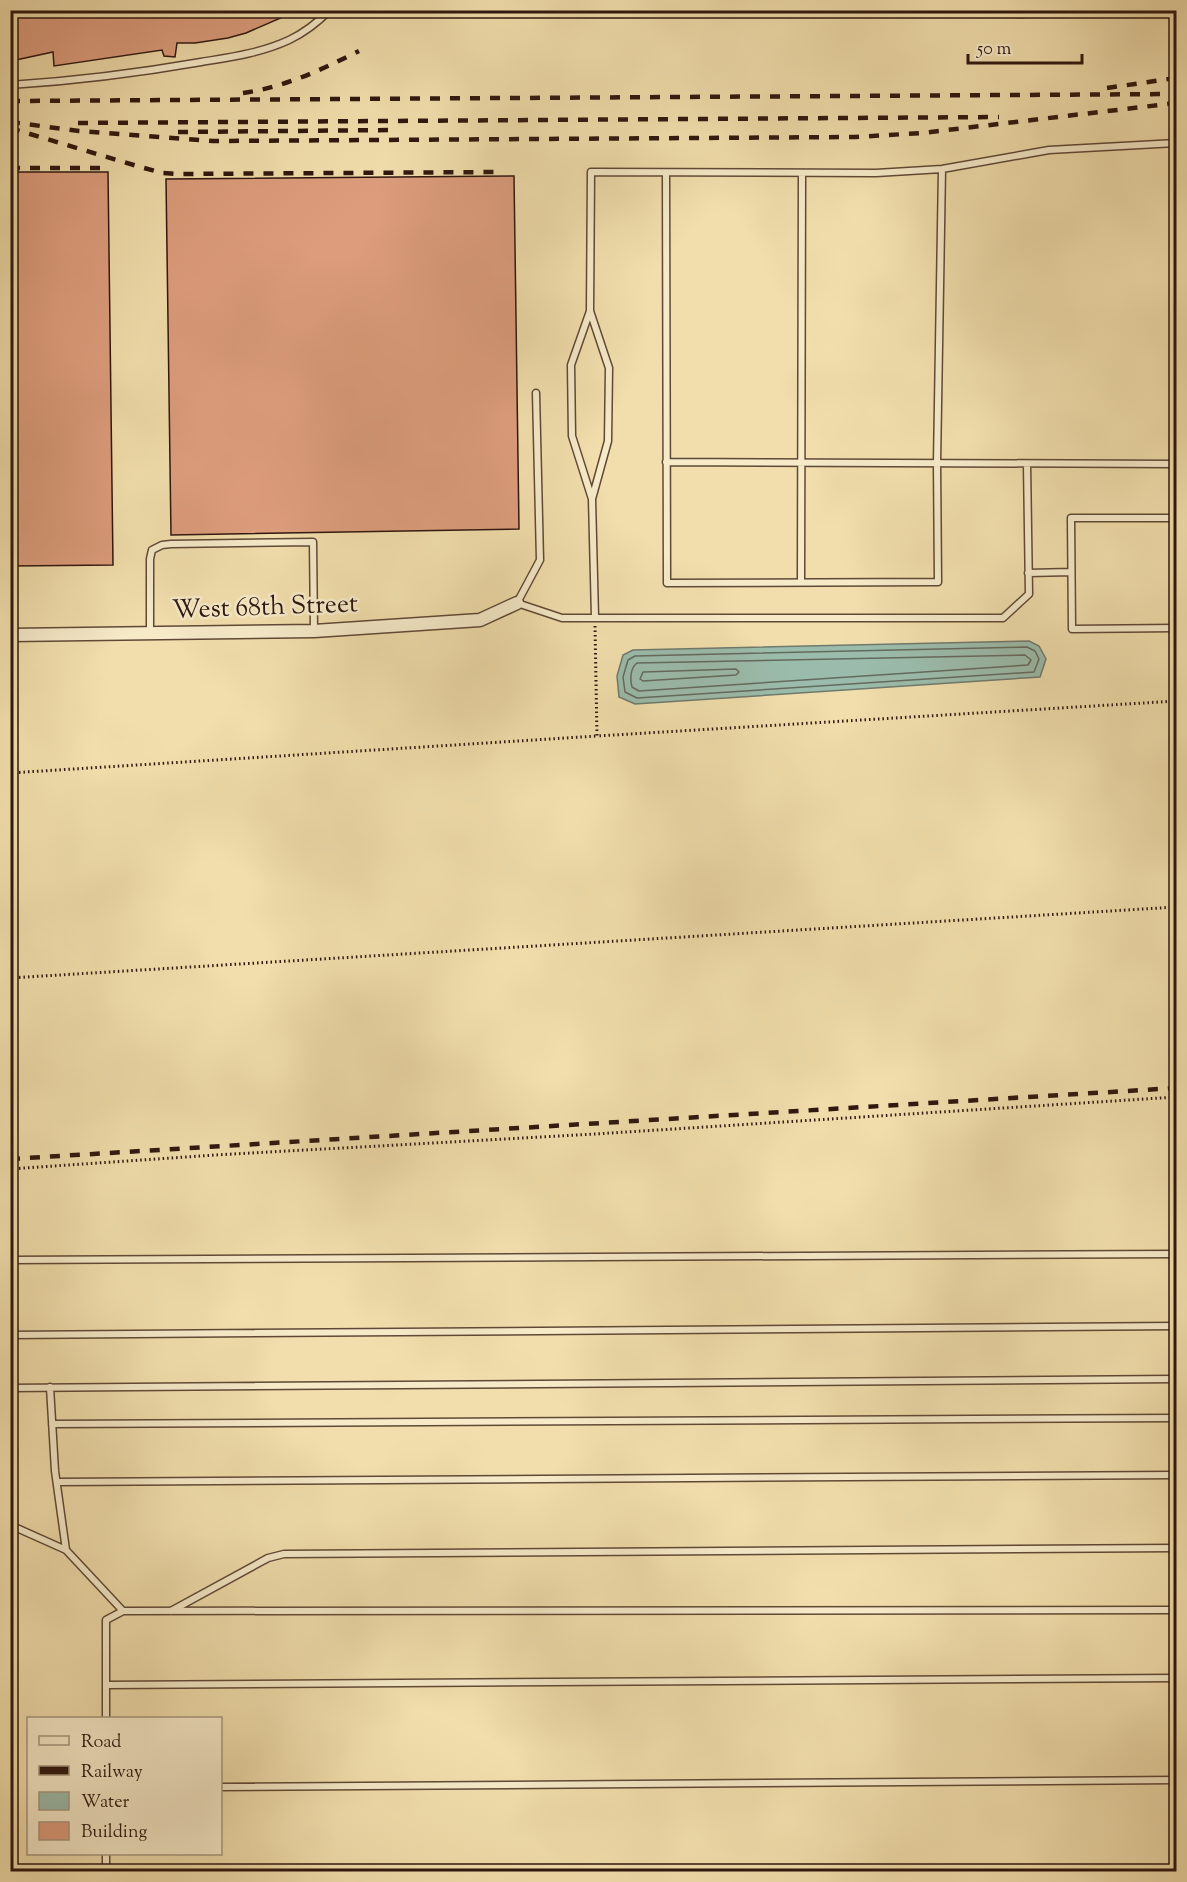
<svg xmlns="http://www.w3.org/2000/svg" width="1187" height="1882" viewBox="0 0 1187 1882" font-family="'Sorts Mill Goudy',serif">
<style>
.water{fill:#9bbcac;stroke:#6f7a6d;stroke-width:1.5}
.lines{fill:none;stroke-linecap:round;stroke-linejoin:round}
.shore{stroke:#646a5e;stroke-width:1.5}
.building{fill:#dd9d7d;stroke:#2e170f;stroke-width:1.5}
.service-casing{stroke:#5f4936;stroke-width:9}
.minor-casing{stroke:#5f4936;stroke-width:15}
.path{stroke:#2e170f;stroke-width:3;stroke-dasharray:1.5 3;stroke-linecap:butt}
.service{stroke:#f6eac9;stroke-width:6}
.minor{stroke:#f6eac9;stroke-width:12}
.rail{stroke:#2e170f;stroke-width:4.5;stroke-dasharray:10 10;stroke-linecap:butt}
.labels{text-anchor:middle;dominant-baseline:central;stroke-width:5;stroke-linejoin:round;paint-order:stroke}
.street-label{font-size:26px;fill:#2e170f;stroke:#f6eac9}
</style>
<rect width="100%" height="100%" fill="#f1deac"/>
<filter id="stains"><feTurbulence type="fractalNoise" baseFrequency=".00333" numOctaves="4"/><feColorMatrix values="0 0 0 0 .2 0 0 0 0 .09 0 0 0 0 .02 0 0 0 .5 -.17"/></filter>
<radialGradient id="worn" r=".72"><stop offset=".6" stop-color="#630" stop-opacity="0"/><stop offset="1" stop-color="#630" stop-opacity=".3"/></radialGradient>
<path class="water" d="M1029,641L1039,646L1046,659L1040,677L635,704L619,697L617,676L623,655L633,650Z"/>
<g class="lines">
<path class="shore" d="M1027,647L1035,651L1039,659L1034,672L637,698L625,692L623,677L628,660L635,656Z
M1025,655L1031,660L1028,665L639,691L632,687C630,680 630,668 637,663Z
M736,669L739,672L736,675L643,681L640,679L643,672Z"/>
</g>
<path class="building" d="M11,10H299L246,33L228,38L195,43H177L175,57L164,56L162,50L54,66L53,52L11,61Z
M10,172H108L113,565L10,566Z
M514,176L519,529L171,535L166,179Z"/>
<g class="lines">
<g class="service-casing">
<path id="service" d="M957,12L1023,14L1036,10
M10,85C74,81 138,73 201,62C231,57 261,53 289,40C304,33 318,22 330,10
M666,173L667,583L938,582L937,463L942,169
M590,311L591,172L876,173L942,169L1049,150L1176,143
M590,311L609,368L608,441L592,499L572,436L571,365Z
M536,393L540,560L517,603L562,618H1003L1029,594L1027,464
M666,462L1176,464
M592,499L595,617
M1176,518H1071L1072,629L1176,628
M1028,573L1071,572
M801,582L802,173
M150,633V559L152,550L162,545L171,544L313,542L314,631
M10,1260L1176,1254
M10,1335L1176,1326
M50,1387L55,1471L66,1550
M10,1388L1176,1379
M52,1424L1176,1418
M57,1482L1176,1475
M10,1525L66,1550L123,1611
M171,1611L268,1558L284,1554L1176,1548
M106,1685L1176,1678
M106,1718V1620L123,1611L1176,1610
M220,1787L1176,1780
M106,1854V1872"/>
</g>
<g class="minor-casing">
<path id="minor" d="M10,635L314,631L480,620L517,603"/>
</g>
<path class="path" d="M595,626L597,736L1176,701
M10,773L597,736
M10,978L1176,907
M10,1169L215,1155L595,1134L1176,1097"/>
<use href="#service" class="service"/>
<use href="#minor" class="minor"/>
<path class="rail" d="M1107,88L1176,78
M243,93C285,87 321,70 359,51
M10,101L1176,94
M10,122L79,131L213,141L855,137L922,133L1176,103
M78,123L999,117
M10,128L137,166L162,173L179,174L498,172
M178,132L394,130
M10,168H106
M10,1159L1176,1088"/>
</g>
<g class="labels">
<g class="street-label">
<text transform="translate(265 608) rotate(-2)">West 68th Street</text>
</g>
</g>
<rect width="1187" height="1882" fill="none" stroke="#f1deac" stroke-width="36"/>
<rect x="12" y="12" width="1163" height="1858" fill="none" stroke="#2e170f" stroke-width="3"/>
<rect x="18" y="18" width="1151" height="1846" fill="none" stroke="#2e170f" stroke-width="1.5"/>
<rect x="27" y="1717" width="195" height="138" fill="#f6eac9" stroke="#a6967f" stroke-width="1.5"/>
<rect x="39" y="1736" width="30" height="9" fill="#f6eac9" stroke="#a6967f" stroke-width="1.5"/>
<text x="81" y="1747" font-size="18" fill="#2e170f">Road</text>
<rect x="39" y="1766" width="30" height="9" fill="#2e170f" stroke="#a6967f" stroke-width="1.5"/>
<text x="81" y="1777" font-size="18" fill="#2e170f">Railway</text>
<rect x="39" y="1792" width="30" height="18" fill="#9bbcac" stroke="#a6967f" stroke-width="1.5"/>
<text x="81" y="1807" font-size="18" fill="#2e170f">Water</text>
<rect x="39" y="1822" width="30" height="18" fill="#dd9d7d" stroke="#a6967f" stroke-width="1.5"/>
<text x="81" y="1837" font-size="18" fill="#2e170f">Building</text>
<path d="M968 54v9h114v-9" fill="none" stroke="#2e170f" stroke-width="3"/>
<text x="977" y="54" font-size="18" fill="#2e170f" stroke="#f6eac9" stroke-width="4.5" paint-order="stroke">50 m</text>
<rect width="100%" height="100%" filter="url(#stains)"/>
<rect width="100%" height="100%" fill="url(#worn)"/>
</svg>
